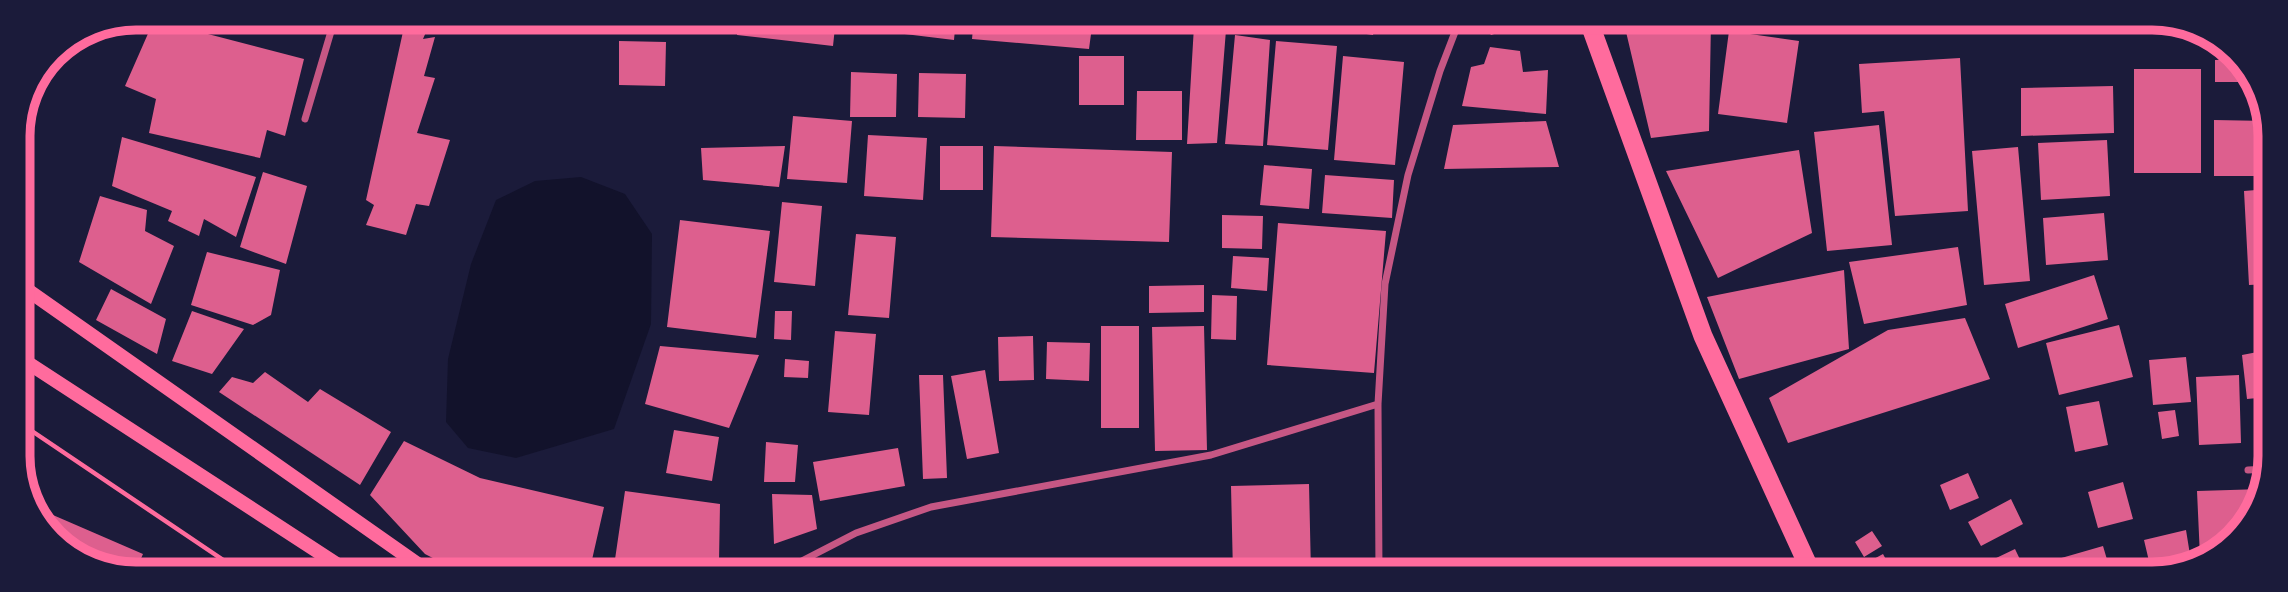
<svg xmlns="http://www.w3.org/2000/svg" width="2288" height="592" viewBox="0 0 2288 592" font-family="Figtree,sans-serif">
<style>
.water{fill:#12122b}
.building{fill:#dd5f8e}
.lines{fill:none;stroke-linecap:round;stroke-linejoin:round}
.path{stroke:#ff6b9d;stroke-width:4.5}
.minor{stroke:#c65784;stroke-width:7}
.tertiary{stroke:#c65784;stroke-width:12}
.secondary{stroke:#ff6b9d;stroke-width:14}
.trunk{stroke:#ff6b9d;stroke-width:19}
.rim{fill:none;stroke:#ff6b9d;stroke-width:9}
</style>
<rect width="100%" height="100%" fill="#1b1b3a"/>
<path class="water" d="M581,177L625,194L652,234L651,324L614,429L516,458L468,448L446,422L448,359L471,264L496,200L535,181Z"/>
<path class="building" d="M406,18H432L423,39L435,37L424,76L435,78L417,133L450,140L429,206L416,204L406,235L366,225L374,205L366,200Z
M739,18H836L833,46L737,35Z
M848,18H956L954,40L847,27Z
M974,18L1093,19L1089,49L972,39Z
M1317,19H1376L1373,35L1315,26Z
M1493,19H1533L1535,21L1491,35L1487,29Z
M1623,19L1711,21L1709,131L1651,138Z
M154,20L304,59L285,136L267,130L260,158L149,133L156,99L125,86Z
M1194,26L1226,30L1217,143L1187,144Z
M1729,31L1799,41L1787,123L1718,114Z
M1235,35L1270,40L1263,146L1225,144Z
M619,41L666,42L665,86L619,85Z
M1276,41L1337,46L1328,150L1267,145Z
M1490,47L1520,51L1523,72L1548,70L1546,114L1462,106L1471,67L1484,64Z
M1079,56H1124V105H1079Z
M1343,56L1404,62L1395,165L1334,160Z
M1960,58L1968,211L1895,216L1884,111L1862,113L1859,64Z
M2240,59L2252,82H2215V60Z
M2134,69H2201V173H2134Z
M851,72L897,74L896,117H850Z
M919,73L966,74L965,118L918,117Z
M2113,86L2114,133L2021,136V88Z
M1137,91H1182V140H1136Z
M793,116L852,121L847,183L787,179Z
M2214,120L2268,121V176H2214Z
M1546,121L1559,167L1444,169L1453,125Z
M1879,125L1892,245L1827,251L1814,132Z
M868,135L927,138L923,200L864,196Z
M122,137L256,177L236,237L204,219L199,236L168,221L172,211L112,186Z
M2107,140L2110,196L2041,200L2038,143Z
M785,146L779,187L703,180L701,148Z
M940,146H983V190H940Z
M994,146L1172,152L1169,242L991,237Z
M2018,147L2030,281L1984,285L1972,151Z
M1799,150L1812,233L1718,278L1666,171Z
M1264,165L1312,169L1309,209L1260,205Z
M263,172L307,186L286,264L240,247Z
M1325,175L1394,180L1392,218L1322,213Z
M2268,189V284L2249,285L2244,191Z
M100,196L147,210L145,231L174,246L151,304L79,262Z
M782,202L822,206L815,286L774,282Z
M2104,213L2108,260L2046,265L2043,218Z
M1222,215L1263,216L1262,249L1222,248Z
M680,220L770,231L756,338L667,327Z
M1278,223L1386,231L1374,373L1267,365Z
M856,234L896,237L889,318L848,315Z
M1958,247L1967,305L1864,324L1849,262Z
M207,252L280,270L271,315L253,325L191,305Z
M1233,256L1269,258L1267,291L1231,288Z
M1844,270L1849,349L1739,379L1707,297Z
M2094,275L2108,319L2018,348L2005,304Z
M1204,285V312L1149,313V286Z
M111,289L166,319L157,354L96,320Z
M1212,295L1237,296L1236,340L1211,339Z
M192,311L244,329L212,374L172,361Z
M775,311H792L791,340L774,339Z
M1965,318L1990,379L1788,443L1769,398L1888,330Z
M2119,325L2133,377L2059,395L2046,343Z
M1101,326H1139V428H1101Z
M1204,326L1207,450L1155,451L1152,327Z
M835,331L876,334L869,415L828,412Z
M1033,336L1034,380L999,381L998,337Z
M1047,342L1090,343L1089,381L1046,379Z
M660,346L759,355L729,428L645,404Z
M2268,350V397L2247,399L2242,355Z
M2186,357L2191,402L2153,405L2149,360Z
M785,359L809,361L808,378L784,377Z
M985,370L999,453L967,459L951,376Z
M265,372L308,402L320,389L391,432L360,485L219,392L232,377L253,383Z
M919,375H943L947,478L923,479Z
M2239,375L2241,443L2199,445L2196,377Z
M2099,401L2108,445L2075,452L2066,407Z
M2268,409V451L2256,452L2254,410Z
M2175,410L2179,436L2162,439L2158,412Z
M674,430L719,437L712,481L666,473Z
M404,441L480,478L604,507L589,573L460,572L425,554L370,495Z
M766,442L798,445L795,482H764Z
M898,448L905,486L820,501L813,462Z
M1968,473L1979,498L1950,510L1940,485Z
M2123,482L2133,519L2098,528L2088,492Z
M1309,484L1311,573H1233L1231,486Z
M2263,489L2230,545L2200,557L2197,491Z
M625,491L720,504L719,562L673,573H613Z
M27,492L47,506L40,516L38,512Z
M772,494L812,495L817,529L774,544Z
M2011,499L2023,524L1981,546L1968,522Z
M46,512L143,554L135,572H113L53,540L42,520Z
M2186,530L2191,561L2159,574H2152L2144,540Z
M1872,531L1882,546L1864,557L1855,542Z
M2103,546L2111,573L2141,565L2143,574H2047L2044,563Z
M2015,549L2027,574H1971L1969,571Z
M1883,554L1894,574H1863L1859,567Z
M1957,561L1964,574H1932Z"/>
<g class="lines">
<path class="path" d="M20,423L241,572"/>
<path class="minor" d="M305,119L335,18
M2248,470L2268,469
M771,573L792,566L856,533L931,507L1211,455L1378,404
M1379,573L1378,404L1385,284L1408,175L1440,71L1460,19"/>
<path class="tertiary" d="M2097,20L2119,22L2152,20"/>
<path class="secondary" d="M19,284L429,572
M19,357L349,572"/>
<path class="trunk" d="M1588,19L1703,336L1812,574"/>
</g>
<path d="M0 0H2288V592H0ZM136 30H2152A106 106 0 0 1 2258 136V456A106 106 0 0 1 2152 562H136A106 106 0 0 1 30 456V136A106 106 0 0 1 136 30Z" fill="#1b1b3a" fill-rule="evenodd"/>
<path class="rim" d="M136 30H2152A106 106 0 0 1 2258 136V456A106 106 0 0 1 2152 562H136A106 106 0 0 1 30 456V136A106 106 0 0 1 136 30Z"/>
</svg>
